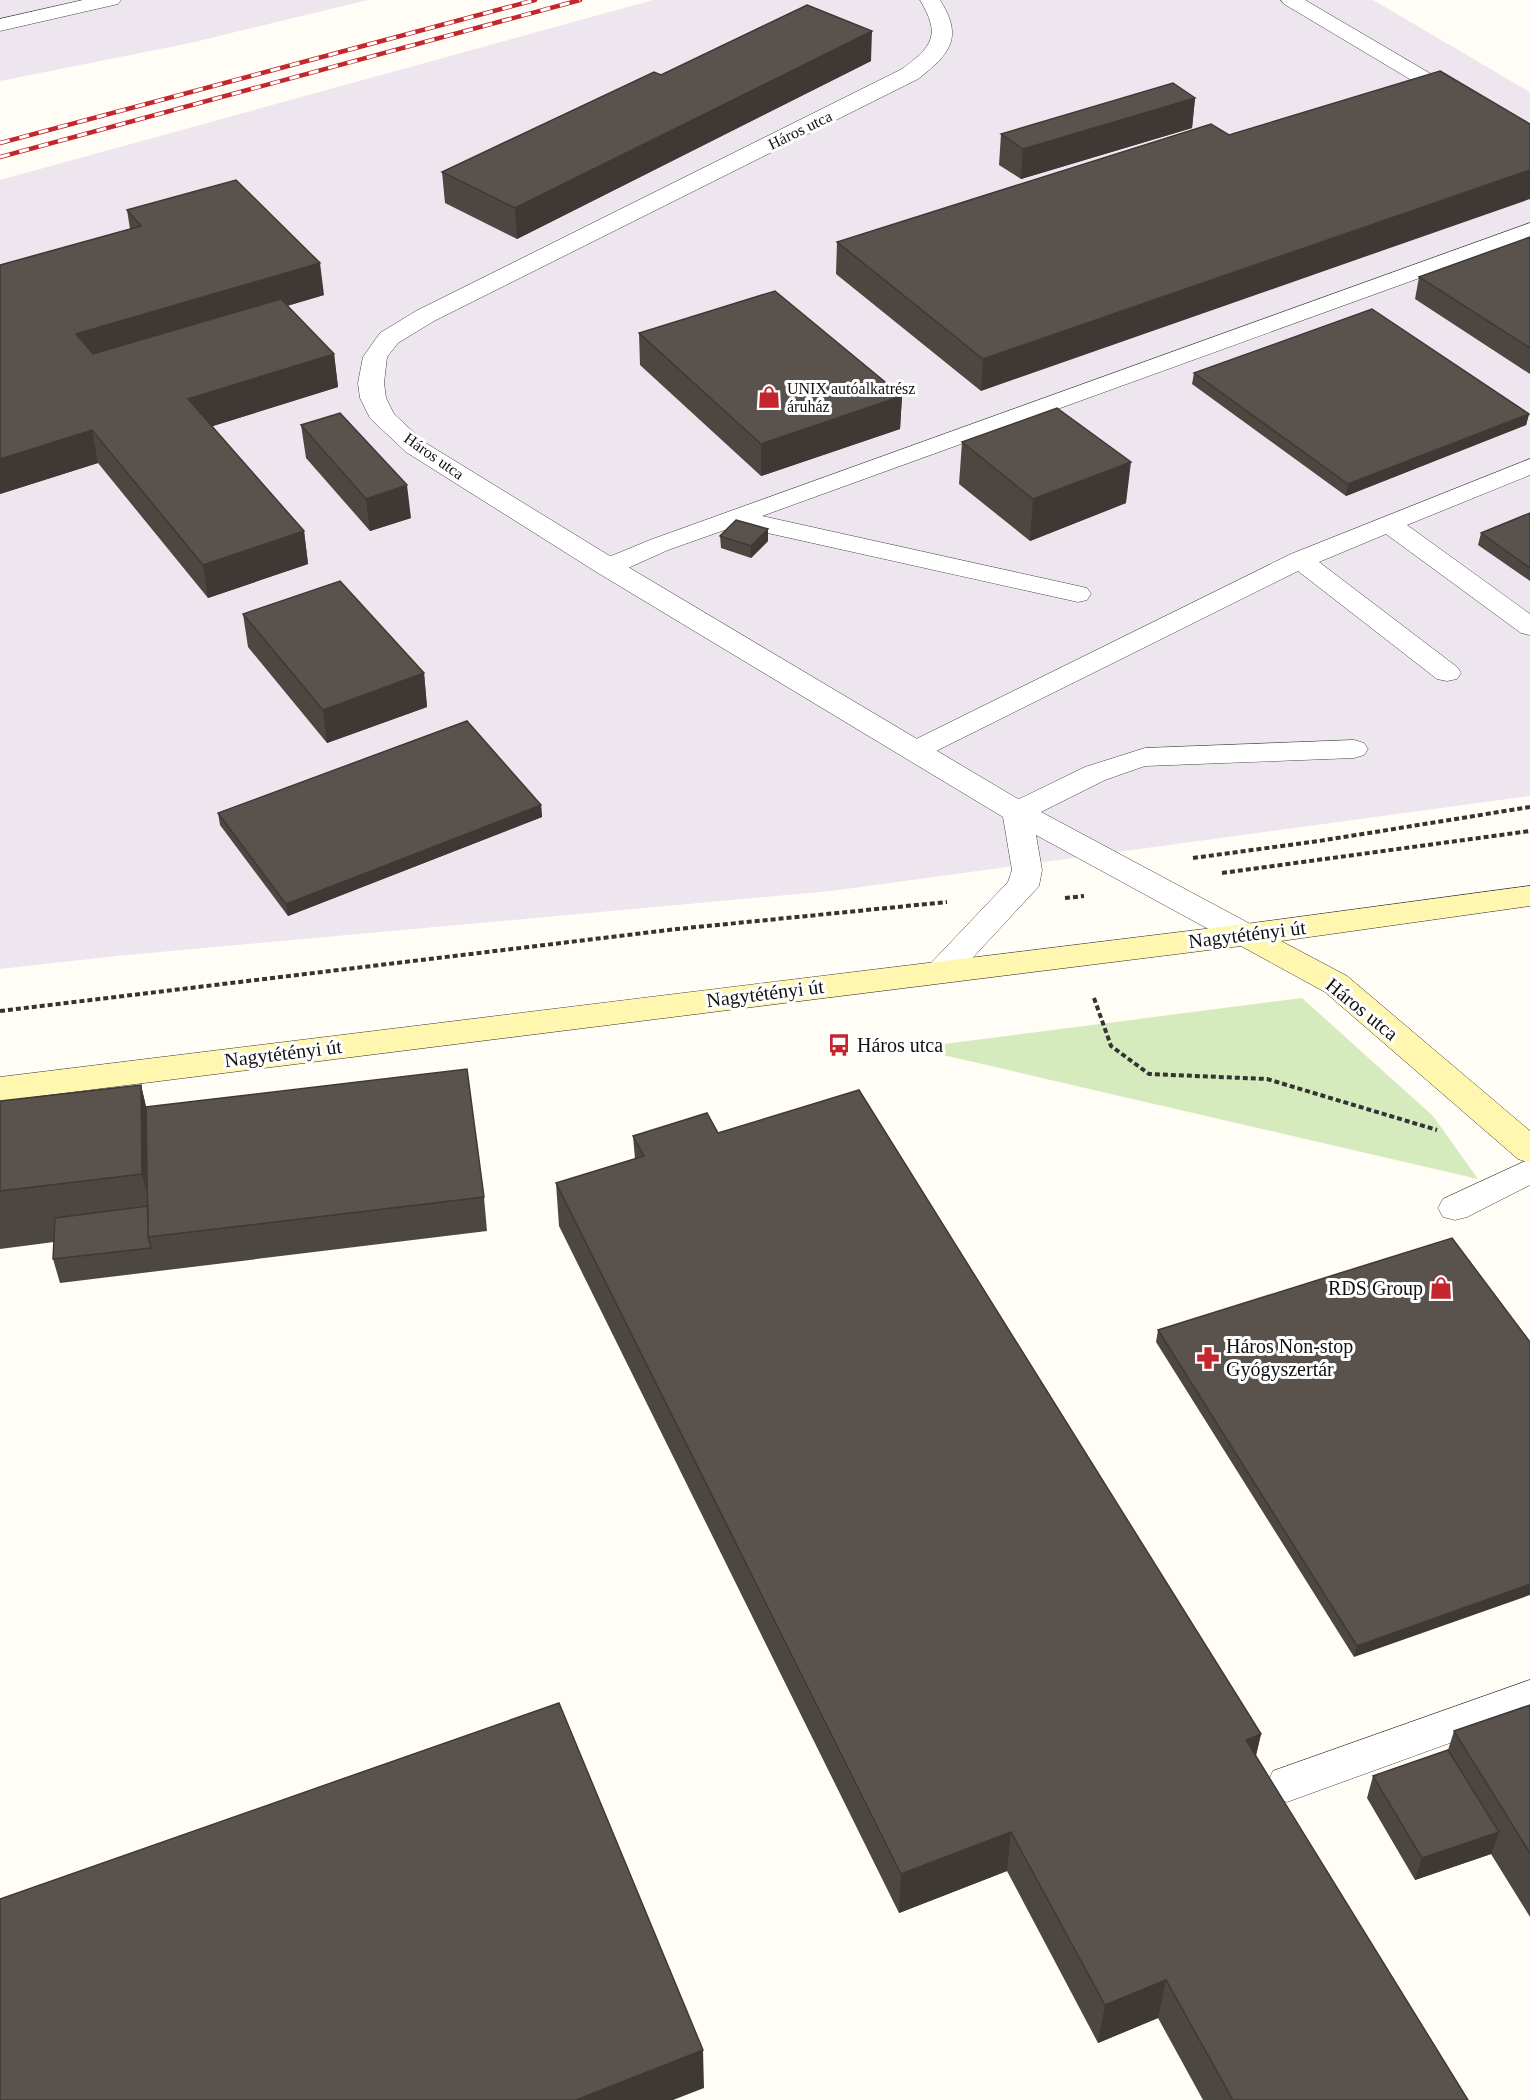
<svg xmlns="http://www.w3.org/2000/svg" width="1530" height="2100" viewBox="0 0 1530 2100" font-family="'Times New Roman',serif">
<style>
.industrial{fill:#eee6ef}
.green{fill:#d5ebbd}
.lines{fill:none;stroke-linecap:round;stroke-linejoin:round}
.lane-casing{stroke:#444;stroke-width:1}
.street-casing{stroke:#444;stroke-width:1}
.secondary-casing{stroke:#333;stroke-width:1}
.path{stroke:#333;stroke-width:4;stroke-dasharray:5 3;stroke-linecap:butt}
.lane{fill:#fff;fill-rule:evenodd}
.street{fill:#fff;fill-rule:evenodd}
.secondary{fill:#fff6b0;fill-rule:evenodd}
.rail-casing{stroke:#c4262e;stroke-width:4.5}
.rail{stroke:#fff;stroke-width:3;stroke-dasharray:10;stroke-linecap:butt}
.wall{fill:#4d4742}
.shaded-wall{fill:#3f3936}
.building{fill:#5a524d;stroke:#3f3936;stroke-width:1.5}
.labels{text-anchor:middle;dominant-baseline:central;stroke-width:6;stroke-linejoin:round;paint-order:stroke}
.far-street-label{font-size:16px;fill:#111;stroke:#fff}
.far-poi-label{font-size:16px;fill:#111;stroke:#fff;text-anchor:start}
.street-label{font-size:20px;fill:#111;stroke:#fff}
.poi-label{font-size:20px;fill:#111;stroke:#fff;text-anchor:start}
</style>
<rect width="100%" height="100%" fill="#fffdf5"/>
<path class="industrial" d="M0,0H368L190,43L0,81Z
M653,0H1373L1530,92V796L831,891L117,956L0,969V180Z"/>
<path class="green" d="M1302,998L1433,1116L1478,1179L913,1048Z"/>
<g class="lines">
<g class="lane-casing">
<path id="lane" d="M1281,0H1305L1530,132V147L1522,146L1284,4Z
M1530,223V238L762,516L1087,588L1091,594L1087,600L1078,602L736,526L668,550L617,573L608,575L599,573L595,567L599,561L650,540Z
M1530,459V475L1407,525L1530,614V635L1521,633L1386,534L1319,562L1457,667L1461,673L1457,679L1447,681L1437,679L1298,571L924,757L914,760L904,757L900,751L904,745L1291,554Z
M1354,740L1364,743L1368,749L1364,755L1354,758L1145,766L1105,780L1027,819L1017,821L1007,819L1003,812L1007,805L1085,767L1145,748Z
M1530,1159V1185L1467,1217L1455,1220L1443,1217L1438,1208L1443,1199Z
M1530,1680V1714L1287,1802L1273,1797L1267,1784L1273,1771Z"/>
</g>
<g class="street-casing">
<path id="street" d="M83,0H121L118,4L0,31V19Z
M920,0H940C964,38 950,54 918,79L434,321L398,343L387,357L384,383L386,398L394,414L424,442L618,561L1028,805L1256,927L1261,935L1256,943L1245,946L1234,943L1036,835L1042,870L1039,886L953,979L942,982L931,979L926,971L931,963L1008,882L1012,870L1003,817L598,573L406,452L370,418L360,398L358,383L363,357L380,333L416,311L902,69C933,46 941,35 920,0Z"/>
</g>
<g class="secondary-casing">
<path id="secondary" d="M1530,886V906L1281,941L1347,976L1530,1131V1163L1518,1159L1325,992L1241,946L0,1101V1077L1245,924Z"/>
</g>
<path class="path" d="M1193,858L1319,841L1530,807
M1222,873L1530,831
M1065,898L1084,896
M1094,998L1111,1046L1149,1074L1267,1079L1437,1130
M0,1011L677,929L947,902"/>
<use href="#lane" class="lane"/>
<use href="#street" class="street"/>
<use href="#secondary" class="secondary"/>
<g class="rail-casing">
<path id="rail" d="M0,143L535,0
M0,157L580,0"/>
</g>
<use href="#rail" class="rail"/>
</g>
<path class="wall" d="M871,61L517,239L445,203L442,172L661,75Z
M1195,98L1192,128L1021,179L999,165L1001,134Z
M1211,124L981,391L836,274L837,242Z
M127,210L324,295L287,306L334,354L338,387L212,426L304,531L308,564L208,598L98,463L0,494V265L130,229Z
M1530,237V374L1415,299L1419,277Z
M639,333L902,396L900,429L761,476L640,365Z
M1194,373L1529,414L1526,425L1346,496L1192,384Z
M301,425L411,518L370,531L306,458Z
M962,442L1126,503L1030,541L959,484Z
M1530,513V581L1478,545L1481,533Z
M768,529V541L751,558L721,548L720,536Z
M243,614L424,673L427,707L327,743L248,647Z
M541,805L542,817L288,916L220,825L218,813Z
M141,1085L146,1107L484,1197L487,1231L60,1283L53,1259L54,1242L0,1249V1101Z
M718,1133L1261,1734L1256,1756L1468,2100H1203L1158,2018L1098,2043L1007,1871L899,1913L559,1226L556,1183L635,1159L633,1136Z
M1158,1330L1530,1342L1354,1657L1156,1342Z
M1530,1705V1917L1491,1854L1415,1880L1367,1798L1373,1776L1448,1750L1454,1731Z"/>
<path class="shaded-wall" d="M872,31L871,61L517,239L515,208Z
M1195,98L1192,128L1021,179L1023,149Z
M1530,170V199L981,391L983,359Z
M320,263L324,295L83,366L76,334Z
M334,354L338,387L194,432L188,399Z
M902,396L900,429L761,476V444Z
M1529,414L1526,425L1346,496L1348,484Z
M92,430L98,463L0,494V459Z
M1131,462L1126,503L1030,541L1033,499Z
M407,485L411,518L370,531L366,499Z
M768,529V541L751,558V546Z
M304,531L308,564L208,598L203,565Z
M424,673L427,707L327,743L323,710Z
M541,805L542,817L288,916L286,904Z
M141,1085L154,1141L150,1206L142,1174Z
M1530,1584V1595L1354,1657L1357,1646Z
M1261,1734L1251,1775L1246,1740Z
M1011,1832L1007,1871L899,1913L901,1874Z
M1499,1832L1491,1854L1415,1880L1422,1858Z
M1166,1980L1158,2018L1098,2043L1105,2005Z
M703,2050L704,2088L673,2100H576Z"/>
<path class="building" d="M807,5L872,31L515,208L442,172L654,72L661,75Z
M1440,71L1530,124V170L983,359L837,242L1211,124L1229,135Z
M1173,83L1195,98L1023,149L1001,134Z
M236,180L320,263L76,334L93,354L281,299L334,354L188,399L304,531L203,565L92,430L0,459V265L141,226L127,210Z
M1530,237V348L1419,277Z
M775,291L902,396L761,444L639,333Z
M1372,309L1529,414L1348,484L1194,373Z
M1057,408L1131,462L1033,499L962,442Z
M340,413L407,485L366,499L301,425Z
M1530,513V568L1481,533Z
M736,520L768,529L751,546L720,536Z
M340,581L424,673L323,710L243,614Z
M467,721L541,805L286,904L218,813Z
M467,1069L484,1197L148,1237L146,1107Z
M141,1085L142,1174L0,1191V1101Z
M859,1090L1261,1734L1246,1740L1468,2100H1233L1166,1980L1105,2005L1011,1832L901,1874L556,1183L644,1156L633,1136L707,1113L718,1133Z
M148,1206V1237L151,1248L53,1259L55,1218Z
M1452,1238L1530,1342V1584L1357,1646L1158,1330Z
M559,1703L703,2050L576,2100H0V1899Z
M1530,1705V1853L1454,1731Z
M1448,1750L1499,1832L1422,1858L1373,1776Z"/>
<defs>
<g id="shop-bare" transform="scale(1.8)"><path d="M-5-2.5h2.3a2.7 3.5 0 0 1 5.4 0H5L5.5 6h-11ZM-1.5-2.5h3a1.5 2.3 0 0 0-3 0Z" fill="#c4262e" stroke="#fff" stroke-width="2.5" paint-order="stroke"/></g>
<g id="bus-bare" transform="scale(1.8)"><path d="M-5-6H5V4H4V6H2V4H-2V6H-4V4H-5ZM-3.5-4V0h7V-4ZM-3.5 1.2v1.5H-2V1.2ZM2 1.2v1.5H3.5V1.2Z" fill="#c4262e" stroke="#fff" stroke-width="2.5" paint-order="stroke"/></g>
<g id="pharmacy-bare" transform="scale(1.8)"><path d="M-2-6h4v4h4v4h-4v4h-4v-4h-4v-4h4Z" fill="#c4262e" stroke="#fff" stroke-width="2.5" paint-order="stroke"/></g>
</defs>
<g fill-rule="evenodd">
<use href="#shop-bare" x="769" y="397"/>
<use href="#bus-bare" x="839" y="1045"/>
<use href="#shop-bare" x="1441" y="1288"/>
<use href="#pharmacy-bare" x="1208" y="1358"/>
</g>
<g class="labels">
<g class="far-street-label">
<text transform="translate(800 130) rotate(-26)">Háros utca</text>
<text transform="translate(434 456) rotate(35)">Háros utca</text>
</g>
<g class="far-poi-label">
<text x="787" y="388">UNIX autóalkatrész<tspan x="787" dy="18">áruház</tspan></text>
</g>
<g class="street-label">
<text transform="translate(1247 934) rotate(-7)">Nagytétényi út</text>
<text transform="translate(765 993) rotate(-7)">Nagytétényi út</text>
<text transform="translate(1362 1009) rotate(39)">Háros utca</text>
<text transform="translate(283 1053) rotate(-7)">Nagytétényi út</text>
</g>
<g class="poi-label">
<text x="857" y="1045">Háros utca</text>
<text x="1423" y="1288" text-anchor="end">RDS Group</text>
<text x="1226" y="1346">Háros Non-stop<tspan x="1226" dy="23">Gyógyszertár</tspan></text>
</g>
</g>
</svg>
